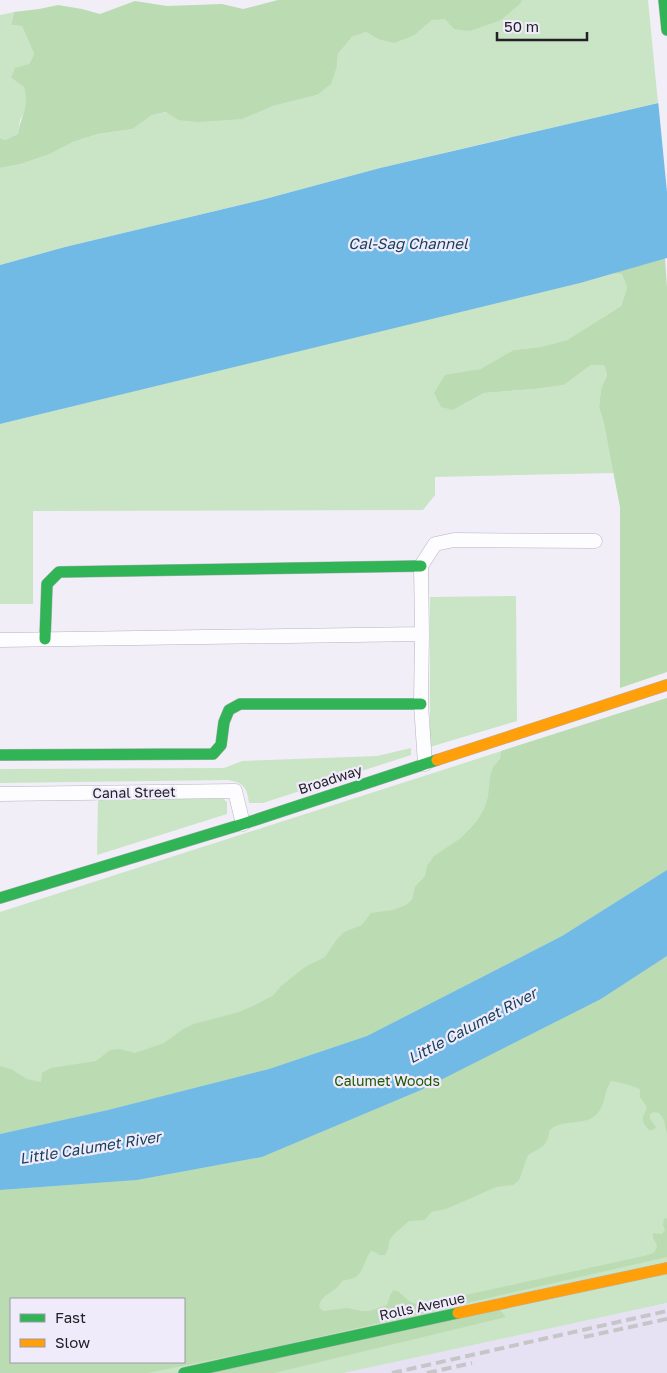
<svg xmlns="http://www.w3.org/2000/svg" width="667" height="1373" viewBox="0 0 667 1373" font-family="'Golos Text',sans-serif">
<style>
.built{fill:#e6e2f3}
.green{fill:#cae5c5;fill-rule:evenodd}
.forest{fill:#bbdbb3;fill-rule:evenodd}
.water{fill:#72bae6}
.pier{fill:#f1eef8}
.lines{fill:none;stroke-linecap:round;stroke-linejoin:round}
.street-casing{stroke:#b6b4bc;stroke-width:15}
.fast-casing{stroke:#b6b4bc;stroke-width:12}
.slow-casing{stroke:#b6b4bc;stroke-width:12}
.street{stroke:#fdfcfe;stroke-width:14}
.fast{stroke:#30b455;stroke-width:11}
.slow{stroke:#ff9f0a;stroke-width:11}
.rail{stroke:#c6c6c8;stroke-width:4;stroke-dasharray:10 5;stroke-linecap:butt}
.labels{text-anchor:middle;dominant-baseline:central;stroke-width:4.5;stroke-linejoin:round;paint-order:stroke}
.street-label{font-size:14px;fill:#232127;stroke:#f0ebfb}
.park-label{font-size:14px;fill:#1e5802;stroke:#f0ebfb}
.water-label{font-size:15px;font-style:italic;fill:#17415a;stroke:#f0ebfb}
</style>
<rect width="100%" height="100%" fill="#f1eef8"/>
<path class="built" d="M667,1303V1373H344L393,1362Z"/>
<path class="green" d="M522,0H648L658,103L380,168L265,199L65,247L0,265V168L21,164L50,154L73,142L98,134L133,129L152,115L167,112L178,120L243,119L273,106L317,95L337,66L338,54L352,37L366,32L378,39L415,35L432,20L521,3Z
M14,12L11,25L22,26L34,54L29,64L11,78L24,87L27,98V108L20,120L18,134L5,140L0,138V15Z
M613,273H622L627,287L621,306L567,340L540,347L513,350L480,369L465,372L453,410L484,393L535,389L564,385L591,365H604L607,375L601,389L599,407L604,424L614,473L435,477V495L423,510L33,511V604H0V424Z
M516,596L517,721L430,747V597Z
M667,698V1303L344,1373H0V912ZM11,1299H184V1362H11Z
M411,748V755L263,803H249C247,787 244,783 228,780L0,783V769L224,768L242,761L377,756Z
M220,796L227,802V814L97,855L98,799Z"/>
<path class="forest" d="M278,0H522L521,3L501,20L470,31L454,29L445,19L432,20L415,35L394,43L378,39L366,32L352,37L338,54L337,66L331,84L317,95L273,106L243,119L198,122L178,120L166,112L152,115L133,129L98,134L73,142L50,154L21,164L0,168V138L5,140L18,134C21,114 30,109 24,87L11,78L15,68L29,64L34,54L22,26L11,25L14,12L39,9L58,5L82,9L100,14L135,1L167,6L222,4L243,9Z
M665,258L667,288V672L620,688V507L604,424L599,407L601,389L607,375L604,365H591L564,385L535,389L484,393L453,410L441,407L434,393L445,375L480,369L513,350L540,347L567,340L621,306L627,287L622,274L613,273Z
M667,698V870L562,936L367,1036L269,1069L108,1110L0,1134V1066L11,1069L27,1079L41,1082L42,1073L51,1068L96,1061L110,1050L119,1049L135,1053L164,1043L183,1029L194,1024L239,1012L253,1006L274,995L280,987L305,967L325,957L337,939L344,932L362,925L371,913L393,910L406,905L412,900L415,887L425,876L427,866L434,856L461,838L477,821L484,809L488,797L490,777L493,767L500,759L501,751Z
M667,956V1134L664,1120L659,1113L654,1112L650,1114V1119L656,1127L653,1130H649C639,1119 643,1119 647,1107L640,1097V1089C635,1087 617,1081 611,1081C604,1091 606,1104 597,1114C583,1128 562,1117 549,1131C549,1145 539,1149 528,1155L519,1180L513,1185L496,1187L446,1209L431,1212L425,1220L409,1221L394,1234L389,1241L388,1249L385,1255H379L375,1252L371,1251C364,1259 364,1273 354,1278C350,1280 346,1279 342,1281C336,1293 321,1293 319,1307L323,1311L347,1308L362,1311H369L387,1305L390,1295L394,1290L399,1292L410,1302L420,1305L644,1256C652,1254 656,1253 657,1245L653,1238V1233L662,1234L665,1230L663,1225L664,1219L667,1218V1257L279,1346L148,1373H0V1190L137,1180L262,1157L421,1090L601,999ZM11,1299H184V1362H11Z
M498,1308L506,1317L274,1373H198Z"/>
<path class="water" d="M667,101V258L580,283L0,424V265L65,247L265,199L380,168Z
M667,870V956L601,999L421,1090L262,1157L137,1180L0,1190V1134L108,1110L269,1069L367,1036L562,936Z"/>
<path class="pier" d="M667,98V192L658,100Z"/>
<g class="lines">
<g class="street-casing">
<path id="street" d="M0,640L422,634
M425,764L421,704L422,634L421,566L435,544L454,540L595,541
M0,794L235,791L243,824"/>
</g>
<g class="fast-casing">
<path id="fast" d="M664,0L667,30
M45,639L47,584L59,572L421,566
M0,755L213,754L221,745L224,722L229,710L240,704H421
M0,898L243,824L437,760
M184,1373L458,1313"/>
</g>
<g class="slow-casing">
<path id="slow" d="M437,760L667,685
M458,1313L667,1268"/>
</g>
<use href="#street" class="street"/>
<use href="#fast" class="fast"/>
<use href="#slow" class="slow"/>
<path class="rail" d="M584,1337L667,1319
M392,1373L667,1311
M427,1373L472,1363"/>
</g>
<g class="labels">
<g class="street-label">
<text transform="translate(330 779) rotate(-18)">Broadway</text>
<text transform="translate(134 792) rotate(-1)">Canal Street</text>
<text transform="translate(422 1306) rotate(-12)">Rolls Avenue</text>
</g>
<g class="park-label">
<text x="387" y="1080">Calumet Woods</text>
</g>
<g class="water-label">
<text x="408" y="243">Cal-Sag Channel</text>
<text transform="translate(472 1025) rotate(-28)">Little Calumet River</text>
<text transform="translate(90 1147) rotate(-9)">Little Calumet River</text>
</g>
</g>
<rect x="10" y="1298" width="175" height="65" fill="#f0ebfb" stroke="#9e9aa6"/>
<rect x="20" y="1314" width="25" height="8" fill="#30b455" stroke="#9e9aa6"/>
<text x="55" y="1323" font-size="15" fill="#232127">Fast</text>
<rect x="20" y="1339" width="25" height="8" fill="#ff9f0a" stroke="#9e9aa6"/>
<text x="55" y="1348" font-size="15" fill="#232127">Slow</text>
<path d="M497 32v8h90v-8" fill="none" stroke="#232127" stroke-width="2.5"/>
<text x="504" y="32" font-size="15" fill="#232127" stroke="#f0ebfb" stroke-width="4" paint-order="stroke">50 m</text>
</svg>
